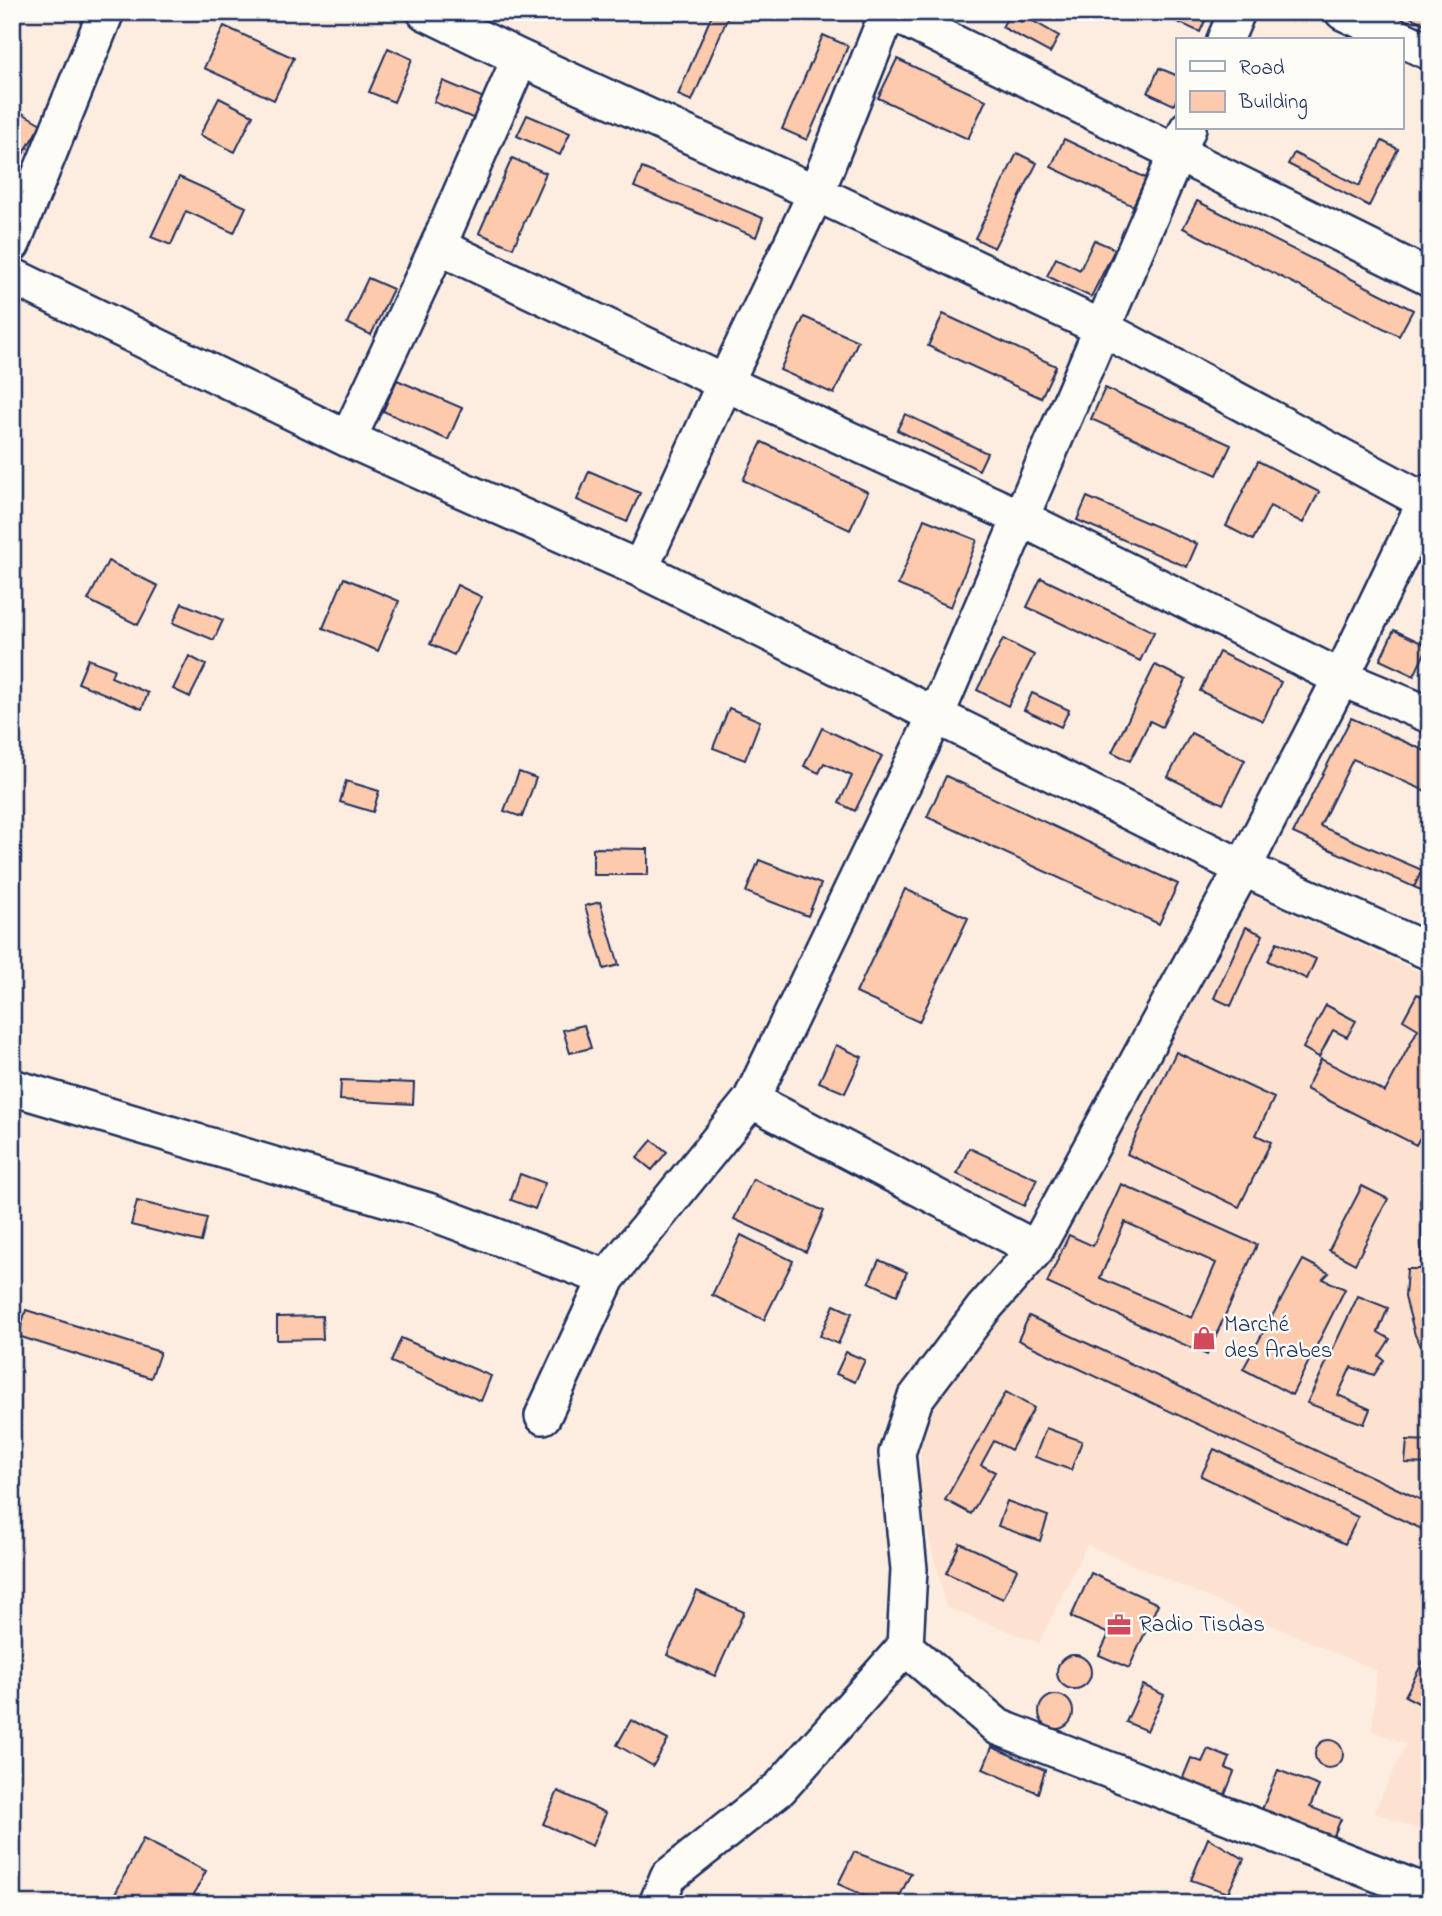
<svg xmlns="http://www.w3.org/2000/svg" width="1442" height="1916" viewBox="0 0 1442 1916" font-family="'Indie Flower',sans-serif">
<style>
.built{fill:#fde2d1}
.building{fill:#fdcaad;stroke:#1b2f5e;stroke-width:2;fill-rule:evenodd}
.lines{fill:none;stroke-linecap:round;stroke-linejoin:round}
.street-casing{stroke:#1b2f5e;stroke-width:40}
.street{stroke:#fdfcf7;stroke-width:35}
.labels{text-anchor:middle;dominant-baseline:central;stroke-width:5;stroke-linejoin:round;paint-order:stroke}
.poi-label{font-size:23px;fill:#1b2f5e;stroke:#fdfcf7;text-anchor:start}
</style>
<rect width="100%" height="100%" fill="#fdede1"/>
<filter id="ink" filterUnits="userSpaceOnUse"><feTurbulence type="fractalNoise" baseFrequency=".0143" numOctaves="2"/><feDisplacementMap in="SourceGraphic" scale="14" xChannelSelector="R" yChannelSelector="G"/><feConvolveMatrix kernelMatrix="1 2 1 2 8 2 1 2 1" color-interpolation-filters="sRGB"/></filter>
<g filter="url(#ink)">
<path class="built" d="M1244,891L1430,977V1834L1374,1812L1406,1744L1372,1731L1377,1671L1087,1545L1039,1643L946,1607L920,1500L921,1439L942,1387Z"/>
<path class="building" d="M713,12H730L692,101L678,95Z
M1155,12H1209L1200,32Z
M1400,12H1430V27Z
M1009,15L1022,22L1026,17L1059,36L1050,53L1002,27Z
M224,26L294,58L274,100L204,68Z
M823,35L848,46L807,140L782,129Z
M388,48L412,59L394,102L369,92Z
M897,59L986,100L968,139L878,98Z
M1159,68L1178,76V95L1174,105L1148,93Z
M443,81L484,98L475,119L434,102Z
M219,98L253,115L235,152L200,135Z
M12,107L41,124L19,161L12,157Z
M527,115L570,133L560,155L517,136Z
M1064,139L1146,178L1133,206L1051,167Z
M1382,141L1398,149L1369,206L1288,164L1294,153L1359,186Z
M1017,153L1037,163L994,248L975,238Z
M512,158L546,173L513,248L479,233Z
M642,168L763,218L756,237L634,187Z
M179,177L246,207L234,233L186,211L171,245L151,237Z
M1197,201L1413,310L1399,336L1183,228Z
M1430,214V237L1421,233Z
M1094,240L1115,249L1091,297L1047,276L1056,258L1080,270Z
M368,278L393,289L371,335L347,323Z
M943,314L1056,366L1041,398L928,346Z
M804,317L858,341L834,394L780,370Z
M397,380L462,408L448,440L383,411Z
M1105,388L1231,445L1217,475L1091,419Z
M905,414L987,453L979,470L897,430Z
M762,442L868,492L850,530L743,480Z
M1258,461L1319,492L1303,523L1270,506L1253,540L1226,526Z
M589,471L640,493L627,522L577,500Z
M1087,497L1197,544L1187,567L1077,520Z
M924,519L977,540L951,607L898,585Z
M108,561L158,586L138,625L88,600Z
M344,578L399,601L378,651L323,628Z
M1041,578L1154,632L1140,661L1027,607Z
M457,585L482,597L454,655L430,644Z
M182,603L223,620L214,640L173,623Z
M1394,630L1428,646L1414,676L1380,660Z
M1003,639L1034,655L1008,706L977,690Z
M1219,652L1281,682L1263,721L1200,691Z
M189,656L206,665L190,697L173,689Z
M88,659L114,669L111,677L148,693L142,709L78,683Z
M1155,665L1186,680L1162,727L1150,721L1130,761L1112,752Z
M1032,693L1069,710L1061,727L1024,710Z
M729,708L760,721L745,760L713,748Z
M1351,718L1430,753V793L1353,759L1320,826L1422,870L1414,887L1293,833Z
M822,728L882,756L855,811L839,803L852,776L824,763L819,773L804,766Z
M1191,733L1245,760L1223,804L1168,777Z
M519,772L536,778L522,817L504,811Z
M946,776L1178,884L1159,924L927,817Z
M346,781L379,791L373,812L340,802Z
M593,848L648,849V875H593Z
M759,860L821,884L808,916L746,892Z
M1422,870L1430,873V894L1414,887Z
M905,889L968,918L919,1022L856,993Z
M600,902L619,965L604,969L585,906Z
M1246,927L1263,935L1231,1006L1214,998Z
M1277,942L1316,959L1307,979L1268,961Z
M1417,994L1430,1000V1118L1416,1145L1306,1089L1321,1059L1385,1092L1418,1029L1403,1020Z
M1326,1005L1356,1021L1347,1037L1333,1030L1319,1057L1303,1048Z
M584,1025L591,1048L570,1053L563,1030Z
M836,1045L862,1057L845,1093L819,1082Z
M1176,1052L1274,1098L1256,1135L1271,1142L1239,1207L1127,1154Z
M341,1080L414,1083L413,1104L340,1100Z
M652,1140L667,1152L652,1170L637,1158Z
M969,1148L1037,1179L1024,1206L957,1174Z
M520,1174L545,1183L535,1209L511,1200Z
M1430,1177V1366L1415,1335L1405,1297L1407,1269H1421L1422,1220L1420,1201Z
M753,1179L824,1211L806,1252L734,1219Z
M1121,1184L1257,1245L1207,1355L1047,1283L1069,1235L1093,1246ZM1125,1222L1216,1263L1192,1318L1100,1278Z
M1362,1186L1388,1199L1355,1264L1329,1250Z
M137,1201L207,1218L201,1242L131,1225Z
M741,1235L793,1261L764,1320L712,1295Z
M879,1260L907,1272L897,1295L869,1282Z
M1303,1260L1329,1273L1323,1279L1345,1289L1292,1395L1243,1369Z
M1358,1296L1388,1308L1378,1332L1390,1339L1379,1356L1384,1360L1374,1375L1351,1367L1338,1395L1370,1409L1364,1424L1307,1403Z
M834,1305L852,1313L838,1344L820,1336Z
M26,1310L160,1352L151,1378L18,1336Z
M322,1316L323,1339L277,1340V1317Z
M1029,1316L1430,1504V1533L1018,1340Z
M401,1338L491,1376L481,1401L391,1362Z
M846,1352L865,1360L855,1382L836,1374Z
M1006,1392L1034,1408L1011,1450L994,1441L981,1465L995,1472L971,1514L945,1500Z
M1046,1428L1082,1441L1071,1470L1035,1457Z
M1407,1440L1430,1441V1464L1405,1463Z
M1214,1449L1358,1517L1345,1544L1201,1476Z
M1007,1501L1048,1516L1040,1541L998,1526Z
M960,1543L1017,1569L1003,1599L946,1573Z
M1091,1573L1158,1604L1129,1668L1099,1655L1109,1634L1071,1617Z
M697,1591L744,1612L715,1676L667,1655Z
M1428,1652L1430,1653V1709L1405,1696Z
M1057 1672a17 17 0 1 1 34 0a17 17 0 1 1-34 0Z
M1143,1685L1164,1695L1147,1731L1126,1722Z
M1039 1712a17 17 0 1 1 34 0a17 17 0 1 1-34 0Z
M631,1720L668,1740L653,1766L617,1745Z
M1315 1754a14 14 0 1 1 28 0a14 14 0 1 1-28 0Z
M992,1747L1045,1770L1038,1793L983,1769Z
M1208,1749L1230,1758L1226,1768L1234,1772L1224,1797L1182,1780L1191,1758L1202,1762Z
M1278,1770L1319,1786L1310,1807L1341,1819L1332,1840L1261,1812Z
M558,1791L606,1813L592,1846L543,1824Z
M1208,1838L1244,1859L1228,1893L1191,1880Z
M143,1839L206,1871L189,1904H110Z
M854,1852L911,1873L896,1904H883L838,1884Z"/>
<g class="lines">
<g class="street-casing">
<path id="street" d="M425,12L520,58L816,193L1102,328L1430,504
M891,12L1430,278
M1343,12L1430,52
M1225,40L1237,12
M12,244L106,12
M438,246L725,383L1021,518L1341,678L1430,715
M12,276L348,439L640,569L1243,868L1430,952
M348,439L438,246L520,58
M640,569L725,383L816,193L888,12
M12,1087L428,1211L607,1278
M751,1100L1036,1249
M543,1416L607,1278L751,1100L936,715L1188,128
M905,1647L998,1727L1430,1894
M657,1904L668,1877L780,1788L905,1647L909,1569L897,1453L915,1399L983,1309L1036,1249L1243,868L1341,678L1430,492"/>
</g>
<use href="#street" class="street"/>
</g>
</g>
<defs>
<g id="shop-bare" transform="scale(1.89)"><path d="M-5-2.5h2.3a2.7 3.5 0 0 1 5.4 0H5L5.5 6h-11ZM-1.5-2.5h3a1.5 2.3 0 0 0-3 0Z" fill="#d1495b" stroke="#fdfcf7" stroke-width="2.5" paint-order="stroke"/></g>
<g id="office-bare" transform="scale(1.89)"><path d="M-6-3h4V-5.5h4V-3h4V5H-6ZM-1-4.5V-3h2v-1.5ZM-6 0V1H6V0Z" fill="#d1495b" stroke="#fdfcf7" stroke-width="2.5" paint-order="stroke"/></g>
</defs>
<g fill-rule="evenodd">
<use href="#shop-bare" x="1204" y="1338"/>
<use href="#office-bare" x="1119" y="1625"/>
</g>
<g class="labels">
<g class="poi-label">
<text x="1224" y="1325">Marché<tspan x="1224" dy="26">des Arabes</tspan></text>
<text x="1139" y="1625">Radio Tisdas</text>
</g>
</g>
<rect width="1442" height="1916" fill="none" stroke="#fdfcf7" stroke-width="42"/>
<rect x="21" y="21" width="1400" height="1874" fill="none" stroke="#1b2f5e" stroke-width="2.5" filter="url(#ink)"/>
<rect x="1176" y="38" width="228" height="91" fill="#fdfcf7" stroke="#a3aaba" stroke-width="2"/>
<rect x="1190" y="61" width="35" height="10" fill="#fdfcf7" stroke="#a3aaba" stroke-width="2"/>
<text x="1239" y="74" font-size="21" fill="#1b2f5e">Road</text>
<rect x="1190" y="91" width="35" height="21" fill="#fdcaad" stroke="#a3aaba" stroke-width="2"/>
<text x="1239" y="108" font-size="21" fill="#1b2f5e">Building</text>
</svg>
